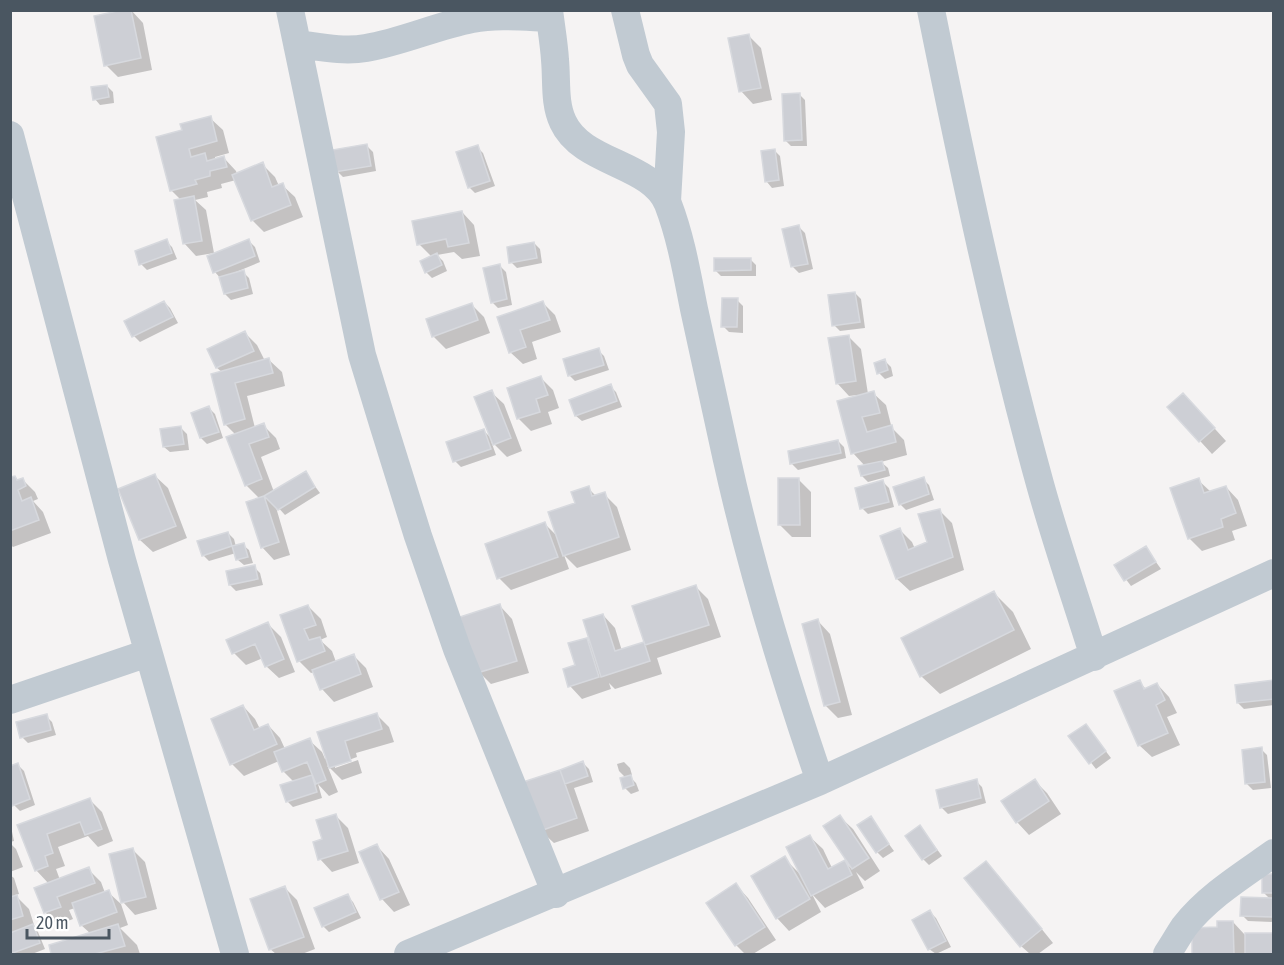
<svg xmlns="http://www.w3.org/2000/svg" width="1284" height="965" viewBox="0 0 1284 965" font-family="'Asap Condensed',sans-serif">
<style>
.shadow{fill:#0003}
.building{fill:#cdcfd5;stroke:#d7d9de;stroke-width:1.5}
.lines{fill:none;stroke-linecap:round;stroke-linejoin:round}
.minor{stroke:#c1cad2;stroke-width:28}
</style>
<rect width="100%" height="100%" fill="#f5f3f3"/>
<path class="shadow" d="M131,10L143,23L152,70L118,77L106,65Z
M748,35L761,48L772,100L753,104L741,91Z
M107,86L113,92L114,103L100,105L95,99Z
M799,94L805,100L807,146H791L785,140Z
M210,118L223,130L229,153L215,157V160L224,158L236,171L237,174L262,164L275,177L279,186L282,185L295,197L303,217L264,232L252,220L236,180L221,184L222,188L207,192L208,197L195,200L206,210L214,253L196,256L184,243L181,200L171,190L184,131Z
M367,146L373,152L376,171L343,177L337,171Z
M477,147L483,153L495,186L475,193L469,187Z
M774,150L780,156L784,186L772,188L767,182Z
M462,212L474,225L480,256L462,259L454,252L437,255L443,261L447,271L432,278L426,272L432,257L419,244Z
M799,227L805,233L813,269L799,273L793,267Z
M166,241L172,247L177,259L147,270L141,264Z
M249,241L255,247L260,262L236,272V274L243,272L249,278L253,294L231,300L225,294L221,279L215,272Z
M534,243L540,249L542,263L517,268L511,262Z
M750,259L756,265V276H721L715,270Z
M500,266L506,272L512,305L498,308L492,302Z
M855,293L861,299L865,328L840,331L834,325Z
M737,300L743,306V333L729,332L723,326Z
M164,302L170,308L178,323L140,342L134,336L126,322Z
M543,303L555,315L561,332L532,342L537,359L523,364L510,352L498,318Z
M471,304L484,317L490,333L446,349L434,337L428,320Z
M244,332L257,345L265,361L269,360L282,372L285,386L247,396L255,428L263,425L276,438L280,449L261,457L274,492L305,473L320,493L285,515L275,504L290,555L274,560L262,547L260,499L246,485L236,435L225,424L222,372L217,368L209,349Z
M848,336L861,349L868,394L873,393L886,405L891,425H889L904,440L907,455L881,462L888,468L890,476L868,482L862,476L865,466L853,453L857,395L849,396L837,383Z
M598,350L604,356L609,370L575,381L569,375Z
M885,361L891,367L893,376L885,379L879,373Z
M541,378L553,390L559,408L548,412L552,424L531,431L518,418Z
M610,386L616,392L622,407L582,421L576,416L571,400Z
M491,392L504,404L522,451L507,457L491,441L496,455L461,467L455,461L484,431L492,439Z
M1169,407H1195L1226,441L1212,454Z
M209,408L215,414L223,438L207,444L201,438Z
M181,428L187,434L189,450L170,452L164,447Z
M838,441L844,447L846,458L798,470L792,464L789,453Z
M155,476L168,488L187,538L153,552L140,540L120,489Z
M15,477L19,481L23,480L35,492L38,499L33,501L43,512L51,533L13,547L10,544V479Z
M923,479L929,485L934,500L906,510L900,504Z
M799,480L811,492V537H792L780,525Z
M1198,480L1211,492L1226,487L1238,500L1247,526L1232,531L1235,540L1202,551L1189,538Z
M883,482L889,488L894,507L868,514L862,508Z
M588,488L597,497L604,494L617,507L631,550L577,568L564,555L569,569L511,590L499,578L545,524L558,537L576,504Z
M939,510L952,523L964,570L910,591L897,579L882,537L899,529L912,542L915,549L929,543Z
M228,533L234,539L236,547L243,545L249,550L253,563L244,565L238,560L236,553L209,561L203,555Z
M1146,548L1161,569L1131,586L1116,566Z
M254,567L260,573L263,585L236,591L230,585Z
M696,587L708,599L721,637L657,658L662,674L615,689L609,683L611,689L582,699L570,686L586,639L592,645L603,615L615,628L622,651L646,643Z
M994,593L1013,612L1031,649L940,694L921,676Z
M308,606L321,619L327,637L320,640L332,651L336,662L353,655L366,668L373,687L334,702L322,689L315,672L311,673L299,661L282,616Z
M500,606L512,619L529,673L491,684L479,672Z
M818,621L830,634L852,715L838,718L825,705Z
M268,624L281,637L295,672L279,678L266,666L263,658L246,665L234,653Z
M1139,682L1146,689L1157,684L1169,697L1177,713L1167,717L1180,745L1152,757L1139,745Z
M1274,682V705L1244,709L1238,703Z
M243,706L255,719L260,729L268,725L280,738L285,749L309,740L322,752L325,759H327L319,733L376,714L389,727L394,742L356,753L357,757L335,765V768L358,760L362,773L342,780L327,765L338,792L329,796L318,784L322,798L293,807L287,801L294,782L283,771L279,761L244,776L232,764Z
M46,716L52,722L56,735L28,743L22,737Z
M1091,732L1111,758L1096,769L1071,737Z
M1261,749L1267,755L1271,788L1253,790L1247,784Z
M624,762L630,768L632,775L629,776L636,783L639,791L631,794L625,788L626,778L619,771L617,764Z
M583,763L589,769L593,782L574,788L589,831L554,843L541,831L525,783Z
M18,765L24,771L35,805L20,811L14,805Z
M1034,780L1047,793L1061,814L1029,835L1017,822Z
M976,781L982,787L986,803L948,814L942,808L937,791Z
M90,800L102,812L113,841L98,847L88,836L58,847L65,866L56,869L60,880L88,869L101,882L105,893L108,892L121,904L128,925L120,928L137,945L140,954H53L50,946L91,934L81,925L75,908L69,910L73,919L58,925L45,912L49,884L36,870L19,826Z
M335,815L348,828L359,863L332,872L320,859L324,839Z
M840,817L853,829L880,871L865,881L856,872L864,888L825,908L812,894L821,912L789,931L777,918L784,858L801,875L810,837L823,849L832,868L845,862L852,869Z
M870,818L894,851L883,858L877,852Z
M10,822L14,841L10,842Z
M925,833L942,856L929,865L923,859Z
M10,843L16,849L23,867L10,872Z
M377,846L389,859L410,905L394,912L382,899Z
M133,850L145,862L157,909L135,915L123,902Z
M986,863L998,875L1053,943L1038,954H1030L1021,946Z
M10,875L14,878L19,894L15,895L29,909L35,928L38,932L45,949L32,954H10Z
M1274,876V898H1270L1274,901V922L1248,921L1242,915L1271,900L1263,892Z
M736,885L748,898L776,940L753,954H745L736,945Z
M284,887L297,900L315,949L302,954H276L270,949Z
M347,896L353,902L361,918L329,932L323,926Z
M930,912L936,918L951,947L936,954L929,949Z
M1233,922L1245,935L1274,934V954H1194V929H1218Z"/>
<path class="building" d="M122,10H131L141,58L104,66L94,16Z
M749,34L761,88L739,92L728,38Z
M107,85L109,97L93,100L91,87Z
M800,93L802,140L784,141L782,94Z
M211,116L217,141L189,149L191,157L205,153L207,161L224,156L227,167L210,171V176L195,180L197,184L170,191L156,137L182,130L180,124Z
M367,144L371,166L335,172L332,150Z
M478,145L490,181L468,188L456,152Z
M775,149L779,180L765,182L761,151Z
M263,162L272,187L283,183L291,205L251,221L232,175Z
M194,196L202,241L183,244L174,200Z
M462,211L469,243L448,247L446,239L417,245L412,221Z
M799,225L808,264L791,267L782,229Z
M167,239L172,253L139,265L135,251Z
M249,239L255,256L213,273L207,256Z
M534,242L537,258L509,263L507,247Z
M437,253L442,265L425,273L420,261Z
M714,258H751V270L714,271Z
M500,264L507,299L491,303L483,268Z
M244,270L248,288L224,294L219,277Z
M855,292L860,322L832,326L828,295Z
M722,298H738L737,327H721Z
M164,301L173,317L132,337L124,321Z
M543,301L550,320L520,330L526,347L509,353L497,317Z
M472,303L478,320L432,337L426,319Z
M245,331L254,351L216,368L207,349Z
M849,335L856,381L836,384L828,338Z
M599,348L604,365L568,376L563,359Z
M269,358L273,373L235,383L245,419L224,425L211,374Z
M885,359L888,370L877,374L874,363Z
M541,376L548,395L536,399L540,412L517,419L507,388Z
M611,384L617,401L575,416L569,400Z
M492,390L511,438L493,445L474,397Z
M874,391L880,413L862,417L867,432L892,425L896,442L851,454L837,401Z
M1183,393L1215,428L1199,442L1167,407Z
M209,406L219,432L200,438L191,413Z
M264,423L269,437L249,444L262,479L245,486L226,437Z
M181,426L184,444L163,447L160,429Z
M484,429L491,449L453,462L446,442Z
M838,440L841,453L790,464L788,451Z
M882,461L885,470L861,476L858,466Z
M306,471L315,487L278,510L264,496Z
M155,474L176,526L139,540L118,489Z
M15,476L17,480L23,478L26,486L18,490L22,501L31,497L39,520L10,531V477Z
M924,477L929,494L899,505L893,487Z
M778,478H799L800,525H778Z
M1199,478L1204,493L1226,486L1236,513L1221,519L1223,527L1188,539L1170,488Z
M883,480L889,502L860,509L855,488Z
M589,486L592,496L605,492L619,537L563,556L548,512L575,503L571,492Z
M264,496L279,542L261,548L246,502Z
M940,509L953,557L896,579L880,536L900,528L908,550L927,542L918,514Z
M545,522L558,557L497,579L485,544Z
M228,532L232,546L202,556L197,541Z
M244,543L248,557L236,560L232,546Z
M1146,546L1156,562L1124,581L1114,565Z
M255,565L258,579L229,585L226,571Z
M696,585L709,625L645,645L632,606Z
M994,591L1014,630L920,677L901,638Z
M500,604L517,661L477,673L460,617Z
M308,605L316,625L304,629L309,640L320,637L325,651L297,662L280,615Z
M603,614L615,651L644,642L650,661L601,677L583,620Z
M818,619L840,702L824,706L802,624Z
M268,622L284,659L265,667L255,644L232,654L226,640Z
M587,638L599,677L568,687L563,669L575,665L568,643Z
M354,654L361,674L320,690L312,670Z
M1140,680L1144,689L1157,683L1165,700L1156,705L1168,733L1138,746L1114,691Z
M1274,680V699L1237,703L1235,685Z
M243,705L254,730L268,724L277,744L230,765L211,719Z
M377,713L382,729L345,741L351,761L329,768L317,732Z
M47,714L51,730L20,738L16,722Z
M1086,724L1106,751L1089,764L1068,736Z
M310,738L326,780L316,784L307,762L282,772L274,752Z
M1262,747L1265,782L1245,784L1242,750Z
M583,761L588,776L565,784L560,770Z
M18,763L30,799L12,806L10,800V766Z
M560,770L577,818L540,831L523,782Z
M312,775L317,792L286,802L280,785Z
M631,775L634,785L623,789L620,778Z
M977,779L981,798L940,808L936,790Z
M1035,779L1049,801L1016,823L1001,801Z
M90,798L102,829L85,835L80,822L47,834L53,853L45,856L48,866L35,871L17,825Z
M336,814L348,851L318,860L313,842L322,839L316,820Z
M840,815L869,858L852,869L823,826Z
M871,816L889,844L876,853L857,825Z
M920,825L937,850L922,860L905,836Z
M810,835L828,869L845,860L852,875L811,896L786,847Z
M377,844L399,892L380,900L359,852Z
M133,848L146,897L121,903L109,854Z
M785,856L810,899L776,919L751,876Z
M986,861L1042,929L1020,947L964,878Z
M89,867L95,883L57,897L61,907L44,913L34,888Z
M1262,874H1274V893H1262Z
M736,883L765,927L735,946L706,903Z
M285,886L304,937L269,950L250,899Z
M109,890L117,912L80,926L72,903Z
M348,894L356,912L322,927L314,908Z
M17,895L23,916L10,920V897Z
M1241,897L1273,898L1272,917L1240,916Z
M930,910L946,941L928,950L912,920Z
M1217,921H1233L1234,954H1192V928L1217,927Z
M33,924L40,943L10,954V933Z
M118,924L125,946L95,954H51L49,945Z
M1245,933H1274V954H1245Z"/>
<g class="lines">
<path class="minor" d="M290,10L362,355L384,427L418,536L457,649L556,894
M549,10C551,27 554,43 555,60C557,81 554,103 563,122C582,164 652,163 668,204C681,238 687,274 694,309C705,360 716,410 727,460C751,568 784,676 820,781
M625,10L636,55L640,65L668,104L671,132L667,201
M931,10C963,169 997,328 1040,484C1056,542 1076,599 1094,657
M297,44C320,47 344,52 366,48C402,42 436,26 472,19C497,14 524,17 550,18
M10,135L122,560L235,954
M10,700L148,653
M408,954L820,781L1274,573
M1167,954C1173,945 1178,936 1184,927C1207,897 1243,875 1274,853"/>
</g>
<rect width="1284" height="965" fill="none" stroke="#4a5661" stroke-width="24"/>
<path d="M27 929v9h82v-9" fill="none" stroke="#4a5661" stroke-width="3"/>
<text x="36" y="929" font-size="18" fill="#4a5661" stroke="#ffffff" stroke-width="4.5" paint-order="stroke">20 m</text>
</svg>
